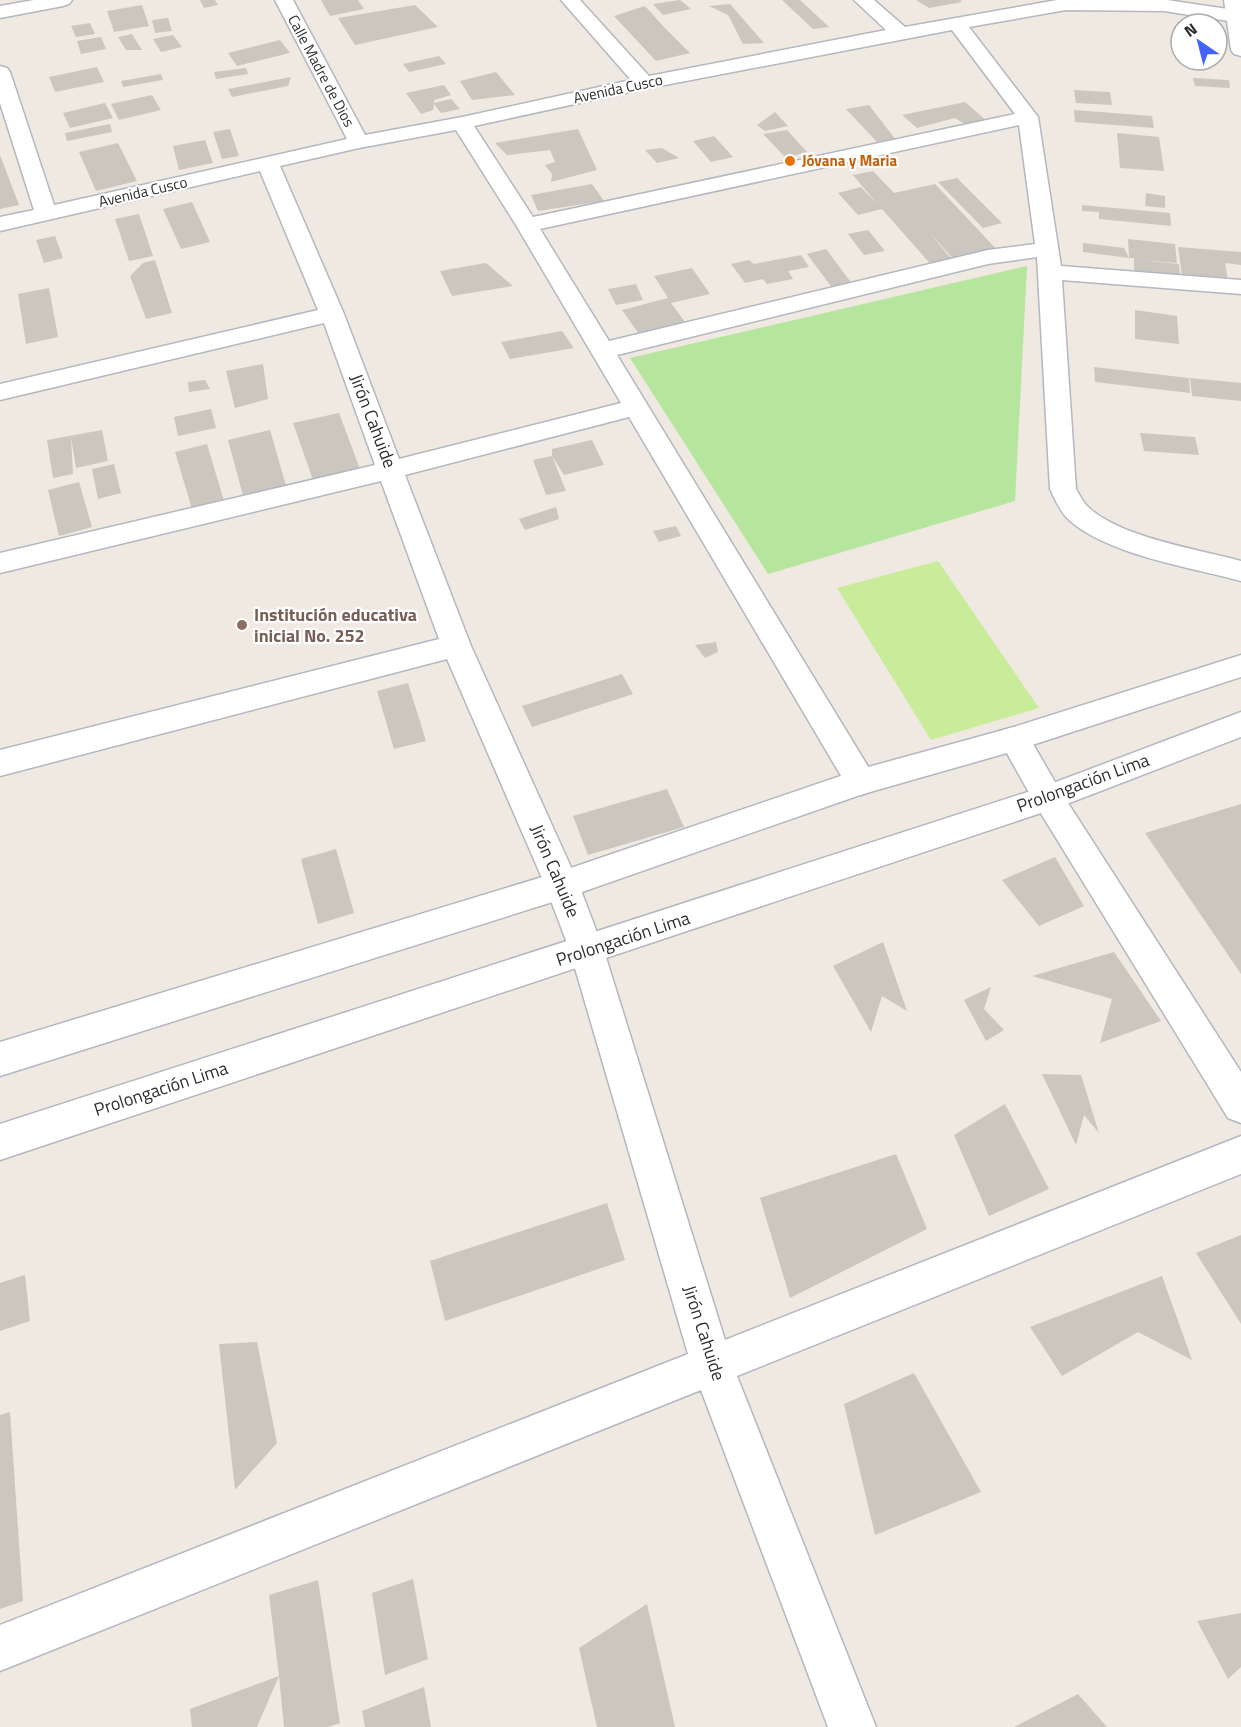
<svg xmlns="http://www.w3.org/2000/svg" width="1241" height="1727" font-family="'Titillium Web',sans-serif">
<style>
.green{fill:#b6e59e}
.pitch{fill:#c9ec9a}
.building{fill:#cbc7bf}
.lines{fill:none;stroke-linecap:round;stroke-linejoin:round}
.minor-casing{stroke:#b4b7c1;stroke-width:3}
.tertiary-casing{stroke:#b4b7c1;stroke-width:3}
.minor{fill:#fff;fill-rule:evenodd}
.tertiary{fill:#fff;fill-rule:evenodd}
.food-dot{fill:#e8710a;stroke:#fff;stroke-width:2}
.education-dot{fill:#8d6e63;stroke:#fff;stroke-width:2}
.labels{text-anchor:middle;stroke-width:4.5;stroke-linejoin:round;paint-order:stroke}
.far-street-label{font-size:15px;fill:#2e2e2e;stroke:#fff}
.far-food-label{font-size:15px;font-weight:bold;fill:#c56008;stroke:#fff;text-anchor:start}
.street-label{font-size:18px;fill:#2e2e2e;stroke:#fff}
.education-label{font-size:18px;font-weight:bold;fill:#785e54;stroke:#fff;text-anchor:start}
</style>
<rect width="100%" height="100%" fill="#efe9e1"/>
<path class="green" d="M1027 266 1015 501 768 574 630 358Z"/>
<path class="pitch" d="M938 561 1039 708 931 740 837 588Z"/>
<g class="building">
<path d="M200 0H215L218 5 204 8Z"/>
<path d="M321 0H358L364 9 330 16Z"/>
<path d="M680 0 691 9 663 15 653 4Z"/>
<path d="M782 0H800L829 27 813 29Z"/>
<path d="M916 0H960L962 2 929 8Z"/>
<path d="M730 4 764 43 743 44 728 15 709 6Z"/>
<path d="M142 5 149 26 114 32 107 11Z"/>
<path d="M415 5 438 27 355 45 338 18Z"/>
<path d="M645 6 663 26 690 53 656 61 614 16Z"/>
<path d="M168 18 172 31 155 33 152 20Z"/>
<path d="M90 23 95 34 76 37 71 26Z"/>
<path d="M132 34 142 50H126L118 37Z"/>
<path d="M173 35 182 47 161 52 153 39Z"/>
<path d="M101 37 106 49 81 54 77 41Z"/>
<path d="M280 40 290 53 237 66 228 53Z"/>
<path d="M439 56 446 64 409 72 403 64Z"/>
<path d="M97 67 104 82 55 92 49 77Z"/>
<path d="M246 68 248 74 216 79 214 72Z"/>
<path d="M496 72 515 95 472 100 460 81Z"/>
<path d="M161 74 163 80 123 87 121 81Z"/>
<path d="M291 77 288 86 232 97 228 89Z"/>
<path d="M1193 78 1229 80 1230 88 1195 86Z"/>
<path d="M444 85 451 95 434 100V103L451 99 460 109 441 113 434 104 433 110 421 114 406 93Z"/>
<path d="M1074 90 1110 92 1112 105 1076 103Z"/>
<path d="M152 95 161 110 119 120 111 104Z"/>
<path d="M965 102 988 122 968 126 955 118 917 128 902 115Z"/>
<path d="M105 103 113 118 70 128 63 113Z"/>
<path d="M869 105 896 140 877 142 846 109Z"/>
<path d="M1074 110 1152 116 1154 128 1075 122Z"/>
<path d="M775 112 788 126 765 131 757 125Z"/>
<path d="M110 124 112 132 67 141 65 133Z"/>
<path d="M230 129 239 156 222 159 213 132Z"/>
<path d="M578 129 597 170 551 182 552 174 545 165 555 162 550 150 507 155 495 143Z"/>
<path d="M787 130 807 152 786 158 763 134Z"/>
<path d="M1117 133 1159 137 1164 171 1120 168Z"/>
<path d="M714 136 733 157 711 162 693 141Z"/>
<path d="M205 140 213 163 179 170 173 146Z"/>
<path d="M118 143 137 181 96 191 79 152Z"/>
<path d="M662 148 679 158 657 163 645 150Z"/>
<path d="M0 155 19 205 0 209Z"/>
<path d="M873 171 894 193 935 184 1000 253 957 263 929 232 955 263 934 268 882 209 858 215 838 193 861 187 878 205 853 175Z"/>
<path d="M957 178 1002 223 983 228 938 182Z"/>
<path d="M592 184 604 201 538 211 531 195Z"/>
<path d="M1146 193 1165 196V208L1145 206Z"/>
<path d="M192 202 210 242 181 249 163 209Z"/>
<path d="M1082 205 1170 213 1171 226 1099 219V212L1082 211Z"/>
<path d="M139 214 153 256 129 261 115 219Z"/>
<path d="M868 230 885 251 864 255 848 234Z"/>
<path d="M55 236 63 258 44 263 36 240Z"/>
<path d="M1128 239 1175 244 1177 263 1140 260 1179 264 1180 276 1134 271V258H1129Z"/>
<path d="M1083 243 1124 248 1129 258 1083 252Z"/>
<path d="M1178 247 1241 252V265L1225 263 1228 281 1182 276Z"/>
<path d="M826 249 856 289 836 293 807 254Z"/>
<path d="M801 255 809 267 788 271 793 279 767 284 763 279 745 283 731 264 749 260 754 264Z"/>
<path d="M155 260 172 313 146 319 130 276 143 263Z"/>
<path d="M486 263 513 286 452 296 440 271Z"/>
<path d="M692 268 710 294 671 303 685 322 639 334 622 310 668 298 654 276Z"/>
<path d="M636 284 643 300 616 305 608 289Z"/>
<path d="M49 288 58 337 26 344 18 294Z"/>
<path d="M1135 310 1177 316 1179 344 1135 339Z"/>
<path d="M562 331 574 348 510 359 501 342Z"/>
<path d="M263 364 268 399 235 408 226 371Z"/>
<path d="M1094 367 1189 378 1190 393 1095 382Z"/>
<path d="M1190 378 1241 383V401L1192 396Z"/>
<path d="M205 380 210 389 189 392 188 382Z"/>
<path d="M211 409 216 428 178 436 174 417Z"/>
<path d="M339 413 360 469 313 480 293 423Z"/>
<path d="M102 430 108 461 76 468 71 437 73 474 53 478 47 440Z"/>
<path d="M270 430 287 489 244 499 228 440Z"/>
<path d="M1140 433 1195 437 1199 455 1144 451Z"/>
<path d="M592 440 604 465 564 475 552 456 566 491 546 495 533 460 552 456V449Z"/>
<path d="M207 444 224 501 192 509 175 452Z"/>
<path d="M114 464 121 493 98 499 92 469Z"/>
<path d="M79 482 92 527 59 536 48 490Z"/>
<path d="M556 507 559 519 525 530 519 519Z"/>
<path d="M676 526 681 536 659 542 653 531Z"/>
<path d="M716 642 718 652 705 658 695 645Z"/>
<path d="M622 674 633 694 532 727 522 706Z"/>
<path d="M408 683 426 741 394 749 377 691Z"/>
<path d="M667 789 684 827 588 855 573 816Z"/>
<path d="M1241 804V974L1145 833Z"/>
<path d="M336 849 354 913 318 924 301 859Z"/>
<path d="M1055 857 1084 906 1039 926 1002 880Z"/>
<path d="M883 942 907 1011 882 996 871 1032 833 966Z"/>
<path d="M1114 952 1161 1021 1100 1043 1112 999 1032 976Z"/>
<path d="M991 987 984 1009 1004 1030 986 1041 964 1000Z"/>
<path d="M1042 1074 1081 1075 1099 1133 1084 1115 1076 1145Z"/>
<path d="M1005 1104 1049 1189 989 1216 954 1135Z"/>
<path d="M896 1154 927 1229 790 1298 760 1198Z"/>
<path d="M607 1203 625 1260 445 1321 430 1261Z"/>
<path d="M1241 1235V1324L1196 1253Z"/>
<path d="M25 1275 30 1321 0 1331V1283Z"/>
<path d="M1162 1276 1192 1360 1138 1332 1062 1376 1030 1327Z"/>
<path d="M257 1342 277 1443 235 1490 219 1344Z"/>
<path d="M914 1373 981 1492 875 1535 844 1404Z"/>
<path d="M10 1412 23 1601 0 1609V1415Z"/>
<path d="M413 1579 428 1659 385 1675 372 1593Z"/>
<path d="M318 1580 340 1723 328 1727H284L279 1676 257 1727H192L190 1709 279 1676 269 1595Z"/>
<path d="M647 1604 675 1727H597L579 1648Z"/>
<path d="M1241 1613V1667L1228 1679 1197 1621Z"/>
<path d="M424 1687 431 1727H365L362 1711Z"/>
<path d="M1078 1694 1107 1727H1014Z"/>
</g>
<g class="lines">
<g class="minor-casing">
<g id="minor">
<path d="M34 0H72L69 4 63 6 0 18V6Z"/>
<path d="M275 0H293L365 135 462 117 631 80 561 0H580L649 76 886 30 854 0H874L905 27 1057 0H1167L1241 11V23L1164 11 1066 10 969 27 1038 117 1061 266 1241 280V294L1062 280 1076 489C1079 494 1082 500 1086 505 1117 537 1197 549 1241 561V581C1190 567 1108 555 1069 520 1060 512 1055 499 1050 489L1037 257 988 264 617 355 872 773 877 782 872 791 861 795 850 791 629 417 405 475 471 646 579 885 604 951 725 1340 1241 1136V1174L737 1376 876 1727H828L701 1390 0 1671V1625L688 1354 570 951 545 885 447 659 0 776V750L439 639 381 481 0 573V553L375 465 324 323 0 400V384L318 310 260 171 0 231V217L34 210 0 103V66L7 68 10 72 54 205 347 139ZM952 30 1015 114 533 217 474 126 644 89ZM1019 125 1035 244 988 250 609 341 540 229ZM456 130 516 225 621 403 399 459 344 314 280 166 359 148Z"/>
<path d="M1014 727 1025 730 1059 789 1241 1072V1123L1228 1118 1037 807 999 739 1003 730Z"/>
</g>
</g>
<g class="tertiary-casing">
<g id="tertiary">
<path d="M1224 0H1241V56L1234 54 1231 50Z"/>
<path d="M1241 655V677L1014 751 863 794 562 899 0 1076V1042L562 871 861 769 1014 727Z"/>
<path d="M1241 712V737L1059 807 0 1160V1124L1040 788Z"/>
</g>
</g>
<use href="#minor" class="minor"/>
<use href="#tertiary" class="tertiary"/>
</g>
<circle class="food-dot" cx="790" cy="161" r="6"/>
<circle class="education-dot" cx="242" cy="625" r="6"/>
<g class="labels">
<g class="far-street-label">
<text transform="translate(321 71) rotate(62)" y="5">Calle Madre de Dios</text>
<text transform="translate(618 89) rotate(-12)" y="5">Avenida Cusco</text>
<text transform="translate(143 192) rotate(-13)" y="5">Avenida Cusco</text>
</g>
<g class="far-food-label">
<text x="802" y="166">Jóvana y Maria</text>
</g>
<g class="street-label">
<text transform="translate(373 421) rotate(69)" y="6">Jirón Cahuide</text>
<text transform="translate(1083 783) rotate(-20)" y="6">Prolongación Lima</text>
<text transform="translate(555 871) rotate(67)" y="6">Jirón Cahuide</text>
<text transform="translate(623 939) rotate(-18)" y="6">Prolongación Lima</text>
<text transform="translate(161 1089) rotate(-18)" y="6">Prolongación Lima</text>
<text transform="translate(704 1333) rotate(72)" y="6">Jirón Cahuide</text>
</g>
<g class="education-label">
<text x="254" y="621">Institución educativa<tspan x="254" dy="21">inicial No. 252</tspan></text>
</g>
</g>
<g transform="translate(1199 42) rotate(325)"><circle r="28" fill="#ffffff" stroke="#ababab" stroke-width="1.5"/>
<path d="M0-4.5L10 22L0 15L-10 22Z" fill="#4264fb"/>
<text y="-9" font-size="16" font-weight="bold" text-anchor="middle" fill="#2e2e2e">N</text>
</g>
</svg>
